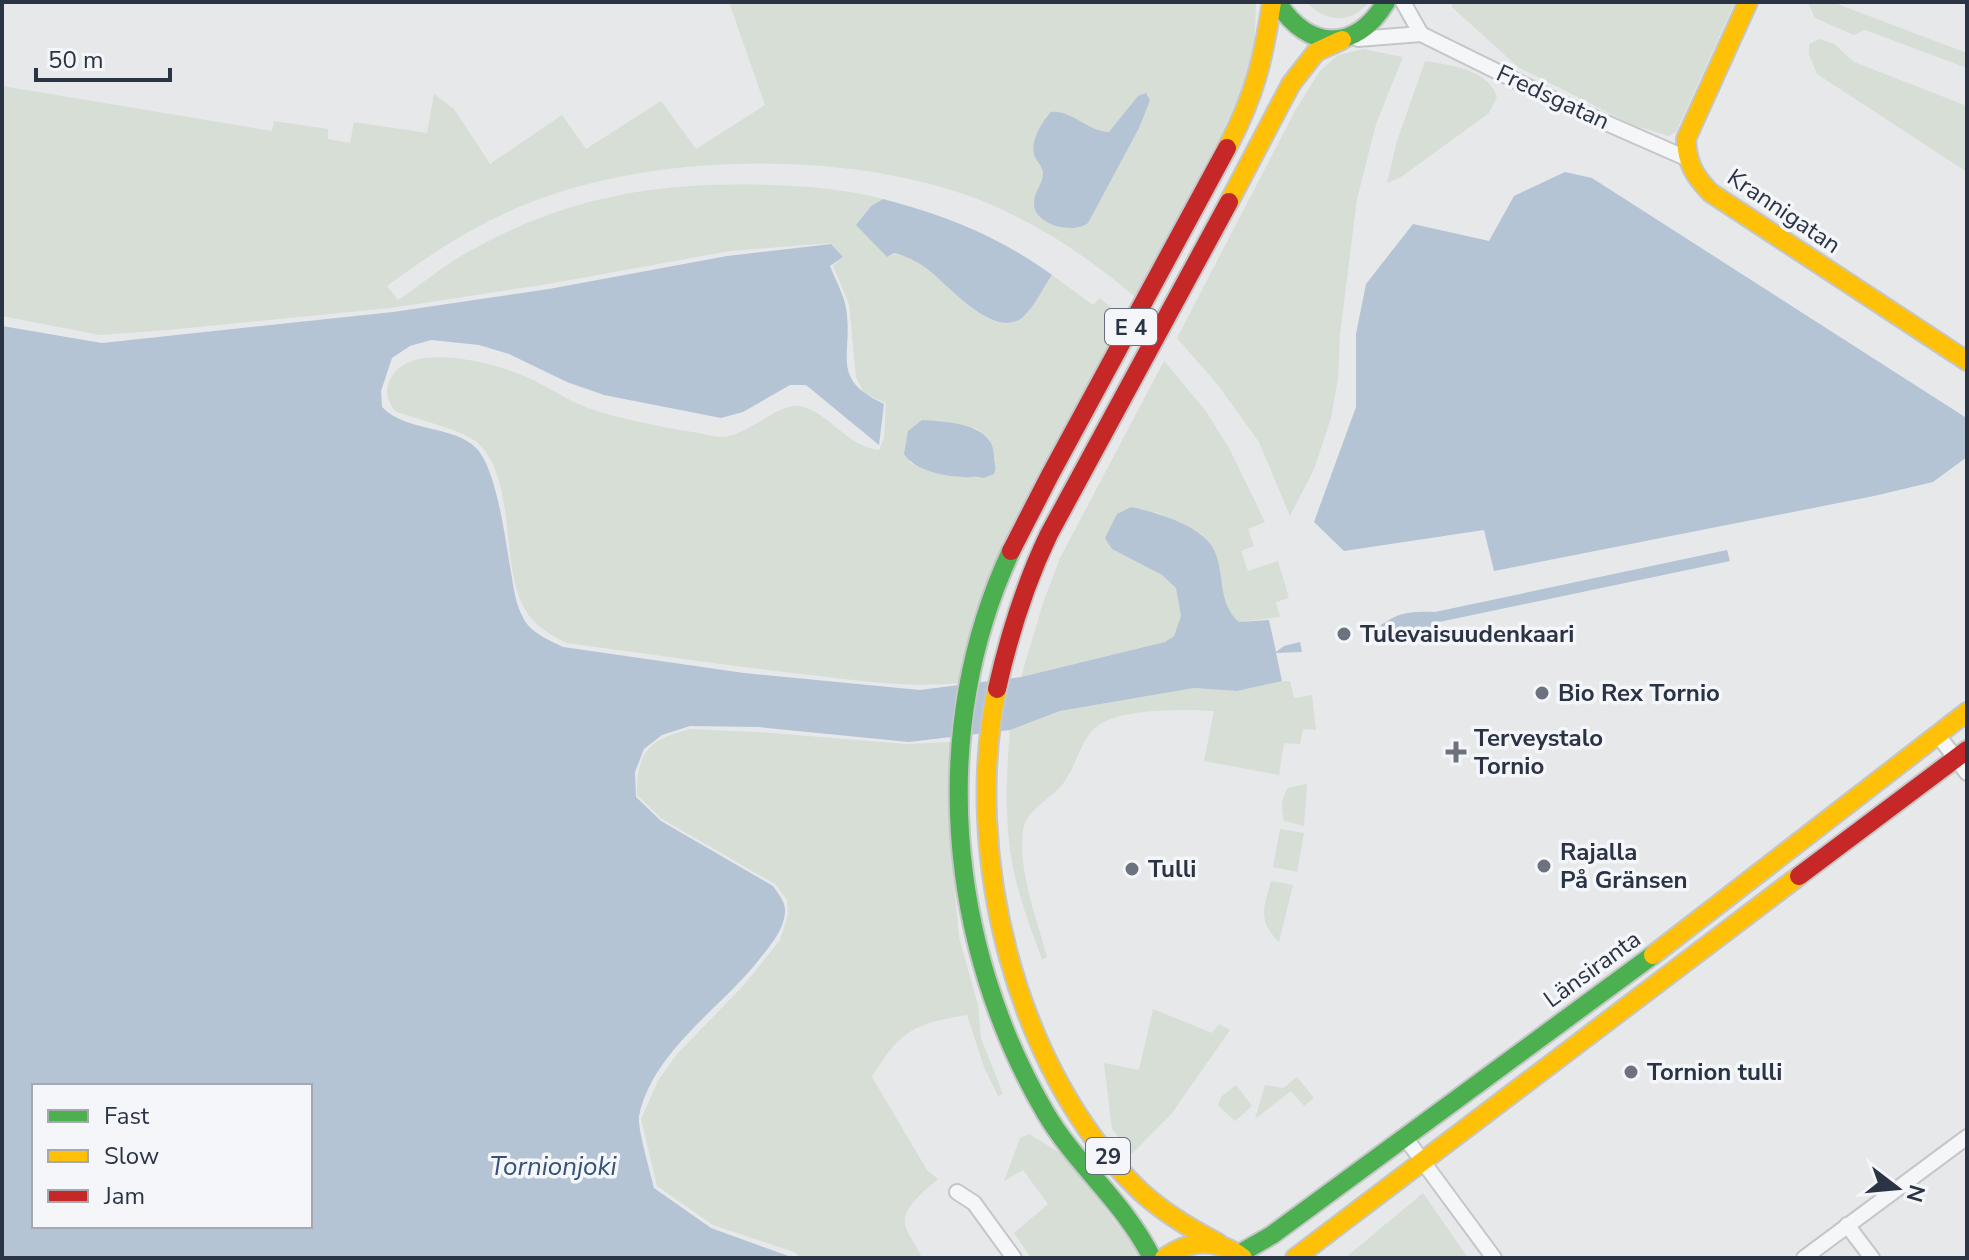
<svg xmlns="http://www.w3.org/2000/svg" width="1969" height="1260" font-family="'Nunito Sans',sans-serif">
<style>
.green{fill:#d6ded6;fill-rule:evenodd}
.water{fill:#b4c4d5;fill-rule:evenodd}
.lines{fill:none;stroke-linecap:round;stroke-linejoin:round}
.street-casing{stroke:#c4c6c8;stroke-width:18}
.fast-casing{stroke:#c4c6c8;stroke-width:22}
.slow-casing{stroke:#c4c6c8;stroke-width:22}
.jam-casing{stroke:#c4c6c8;stroke-width:22}
.street{stroke:#f5f6f7;stroke-width:14}
.fast{stroke:#4caf50;stroke-width:18}
.slow{stroke:#ffc107;stroke-width:18}
.jam{stroke:#c62828;stroke-width:18}
.poi-dot{fill:#6c737f;stroke:#f4f6f9;stroke-width:3}
.labels{text-anchor:middle;stroke-width:7;stroke-linejoin:round;paint-order:stroke}
.shield{fill:#f4f6f9;stroke:#676e7b;stroke-width:2}
.shield-label{font-size:22px;font-weight:bold;fill:#2b3445}
.street-label{font-size:24px;fill:#2b3445;stroke:#f4f6f9}
.poi-label{font-size:24px;font-weight:bold;fill:#2b3445;stroke:#f4f6f9;text-anchor:start}
.water-label{font-size:26px;font-style:italic;fill:#34527a;stroke:#f4f6f9}
</style>
<rect width="100%" height="100%" fill="#e6e8ea"/>
<g class="green">
<path d="M729 2H1256L1254 50 1244 85 1220 137 1135 297C1091 259 1040 225 987 203 861 151 672 152 545 197 486 217 436 250 387 286L398 300C422 284 443 266 468 252 565 197 658 181 768 185 807 186 844 189 883 199L871 206 857 225 887 257C921 235 984 353 1024 316 1035 305 1043 288 1052 275L1093 305 1100 298 1123 318 958 683C909 688 861 681 811 675 730 666 649 654 567 643 555 637 541 630 532 619 496 577 520 487 480 445 464 429 417 420 395 411 387 400 384 390 391 378 411 339 500 364 531 379 550 388 566 399 585 407 619 419 656 426 692 432 701 433 712 437 722 437 748 436 777 403 800 406 829 412 847 447 879 450L884 439 886 403 864 393 856 377 849 304 833 266 843 257 830 243 730 251 548 284 391 308 167 330 100 335 2 316V86L272 131 274 121 328 129V139L350 143 354 122 427 133 434 94 454 109 490 164 562 115 586 149 661 101 696 149 765 105ZM922 420 976 428 989 438 995 460 983 478C974 475 965 478 956 476 941 474 921 470 909 462Z"/>
<path d="M1307 2H1369C1351 24 1325 23 1307 2Z"/>
<path d="M1452 2H1735L1676 132 1669 136 1633 125 1518 67 1452 7Z"/>
<path d="M1808 2H1832L1967 53V68L1865 30 1854 35 1815 18Z"/>
<path d="M1819 39 1834 44 1854 62 1967 106V172L1817 74 1809 55V44Z"/>
<path d="M1363 49 1403 57 1376 124 1357 199 1340 335 1338 378 1331 418 1314 469 1290 516 1259 442 1218 385 1177 338 1296 109 1320 71 1338 55Z"/>
<path d="M1425 61C1450 65 1488 69 1497 97L1489 113 1401 177 1387 183 1397 141Z"/>
<path d="M1164 361 1206 411 1230 450 1265 522 1248 529 1254 546 1241 551 1248 571 1278 561 1289 598 1276 602 1280 617 1239 622 1230 615 1202 535 1156 512 1112 549 1162 575 1176 588 1181 616 1174 636 1166 642 1021 677 1043 603 1060 558Z"/>
<path d="M1282 681H1290L1294 698 1312 695 1316 730 1303 729 1300 744 1284 743 1279 775 1204 761 1214 711C1184 709 1110 707 1091 732 1078 748 1075 770 1061 786 1048 801 1026 810 1023 831 1018 873 1037 918 1047 957L1042 960C1032 931 1020 901 1014 872 1004 825 1006 777 1010 730L1060 711 1194 688 1237 691Z"/>
<path d="M690 729 758 732 907 744 950 742 948 818 959 937 978 1005 981 1038 1003 1094 998 1096 984 1067 967 1015C913 1024 901 1030 872 1077L927 1170 938 1179C926 1190 899 1209 906 1228 910 1238 918 1248 922 1258H801L794 1252 713 1225 657 1186 641 1119 659 1079 677 1054 744 985 780 940 788 915 787 900 775 884 662 819 637 795C637 752 648 740 690 729Z"/>
<path d="M1307 784 1304 826 1284 821C1281 808 1281 799 1288 788Z"/>
<path d="M1280 829 1304 833 1297 872 1273 867Z"/>
<path d="M1271 881 1293 885 1279 942C1257 920 1264 908 1271 881Z"/>
<path d="M1153 1009 1212 1033 1219 1024 1230 1030 1172 1113 1132 1154 1112 1129 1104 1063 1139 1070Z"/>
<path d="M1297 1077 1314 1098 1304 1106 1291 1091 1255 1119 1265 1085 1283 1088Z"/>
<path d="M1236 1085 1252 1106 1235 1121 1218 1105 1221 1097Z"/>
<path d="M1029 1134 1065 1156 1143 1258H1031L1014 1233 1048 1204 1023 1170 1004 1181 1020 1138Z"/>
<path d="M1423 1193 1468 1258H1345Z"/>
</g>
<g class="water">
<path d="M1146 93 1150 100 1139 128 1088 223C1072 235 1033 224 1034 203 1034 192 1043 184 1043 173 1043 167 1038 163 1035 157 1029 142 1042 122 1051 112 1072 110 1088 132 1109 132L1138 96Z"/>
<path d="M1565 172 1592 178 1965 417 1967 421V457L1933 482 1874 496 1494 571 1484 530 1344 551 1314 522 1356 407V334L1366 284 1413 224 1489 241 1514 196Z"/>
<path d="M883 199C947 216 998 236 1052 275 1043 288 1035 306 1023 317 993 342 946 281 923 266 914 260 904 255 894 253L887 257 856 225 871 206Z"/>
<path d="M831 244 843 257 830 266C835 279 844 295 846 308 854 355 828 378 884 404L879 445 806 385H790L743 412 721 418 604 395 567 382 509 354 479 345 431 340 410 346 392 358 381 391 382 407C405 432 455 425 477 449 498 472 506 546 512 578 514 593 518 612 527 624 536 635 551 641 563 647L744 673 920 690 1021 677 1165 642 1174 636 1181 616 1176 588 1162 575 1112 549 1105 538 1117 514 1131 507C1155 512 1200 525 1213 548 1226 572 1216 602 1239 622L1269 620 1276 652 1284 646 1300 642 1302 652 1276 653 1282 681 1237 691 1194 688 1060 711 1010 730 909 742 758 727 690 726 662 735 644 749 635 772 636 797 661 821 773 886C779 895 786 902 785 913 783 932 769 947 758 961 719 1010 653 1051 639 1116 637 1128 651 1174 654 1188L711 1228 794 1258H2V326L102 343 393 312 549 289 727 256ZM34 1086H310V1226H34Z"/>
<path d="M922 420C948 422 994 423 994 456 994 463 997 467 994 474L983 478C975 475 972 478 964 477 944 476 915 471 904 454L908 431Z"/>
<path d="M1727 550 1730 561 1439 622C1416 637 1408 638 1381 634V625C1398 612 1414 611 1435 612Z"/>
</g>
<g class="lines">
<g class="street-casing">
<g id="street">
<path d="M1421 34 1563 104 1686 158"/>
<path d="M1358 39 1421 34 1403 2"/>
<path d="M1937 734 1967 773"/>
<path d="M1404 1136 1494 1258"/>
<path d="M957 1192 974 1203 1014 1258"/>
<path d="M1847 1225 1872 1258"/>
<path d="M1804 1258 1967 1137"/>
</g>
</g>
<g class="fast-casing">
<g id="fast">
<path d="M1277 2C1309 51 1355 53 1386 2"/>
<path d="M1011 551C928 729 947 944 1045 1112 1075 1164 1125 1203 1152 1258"/>
<path d="M1239 1254 1272 1235 1653 955"/>
</g>
</g>
<g class="slow-casing">
<g id="slow">
<path d="M1748 2 1686 139C1687 163 1694 176 1711 193L1967 361"/>
<path d="M1227 148C1255 95 1263 60 1272 2"/>
<path d="M1229 202 1291 84 1316 52 1342 40"/>
<path d="M997 689C962 853 1016 1071 1138 1189 1162 1212 1189 1228 1218 1243"/>
<path d="M1653 955 1967 712"/>
<path d="M1164 1258C1190 1239 1217 1238 1243 1258"/>
<path d="M1295 1258 1799 876"/>
</g>
</g>
<g class="jam-casing">
<g id="jam">
<path d="M1011 551 1050 475 1227 148"/>
<path d="M997 689C1009 635 1025 584 1049 534L1229 202"/>
<path d="M1799 876 1967 750"/>
</g>
</g>
<use href="#street" class="street"/>
<use href="#fast" class="fast"/>
<use href="#slow" class="slow"/>
<use href="#jam" class="jam"/>
</g>
<g class="poi-dot">
<circle cx="1344" cy="634" r="8"/>
<circle cx="1542" cy="693" r="8"/>
<path d="M1452 740h8v8h8v8h-8v8h-8v-8h-8v-8h8z"/>
<circle cx="1544" cy="866" r="8"/>
<circle cx="1132" cy="869" r="8"/>
<circle cx="1631" cy="1072" r="8"/>
</g>
<g class="labels">
<g class="shield">
<rect x="1105" y="309" width="52" height="36" rx="6"/>
<rect x="1086" y="1138" width="44" height="36" rx="6"/>
</g>
<g class="shield-label">
<text x="1131" y="335">E 4</text>
<text x="1108" y="1164">29</text>
</g>
<g class="street-label">
<text transform="translate(1553 97) rotate(25)" y="8">Fredsgatan</text>
<text transform="translate(1784 211) rotate(34)" y="8">Krannigatan</text>
<text transform="translate(1592 969) rotate(-36)" y="8">Länsiranta</text>
</g>
<g class="poi-label">
<text x="1360" y="642">Tulevaisuudenkaari</text>
<text x="1558" y="701">Bio Rex Tornio</text>
<text x="1474" y="746">Terveystalo<tspan x="1474" dy="28">Tornio</tspan></text>
<text x="1560" y="860">Rajalla<tspan x="1560" dy="28">På Gränsen</tspan></text>
<text x="1148" y="877">Tulli</text>
<text x="1647" y="1080">Tornion tulli</text>
</g>
<g class="water-label">
<text x="553" y="1175">Tornionjoki</text>
</g>
</g>
<rect width="1969" height="1260" fill="none" stroke="#2b3445" stroke-width="8"/>
<rect x="32" y="1084" width="280" height="144" fill="#f4f6f9" stroke="#a4a8b1" stroke-width="2"/>
<rect x="48" y="1110" width="40" height="12" fill="#4caf50" stroke="#a4a8b1" stroke-width="2"/>
<text x="104" y="1124" font-size="24" fill="#2b3445">Fast</text>
<rect x="48" y="1150" width="40" height="12" fill="#ffc107" stroke="#a4a8b1" stroke-width="2"/>
<text x="104" y="1164" font-size="24" fill="#2b3445">Slow</text>
<rect x="48" y="1190" width="40" height="12" fill="#c62828" stroke="#a4a8b1" stroke-width="2"/>
<text x="104" y="1204" font-size="24" fill="#2b3445">Jam</text>
<g transform="translate(1897 1188) rotate(106)" stroke="#f4f6f9" stroke-width="6" paint-order="stroke">
<path d="M0-6L14 30L0 20L-14 30Z" fill="#2b3445"/>
<text y="-12" font-size="22" font-weight="bold" text-anchor="middle" fill="#2b3445">N</text>
</g>
<path d="M36 68v12h134v-12" fill="none" stroke="#2b3445" stroke-width="4"/>
<text x="48" y="68" font-size="24" fill="#2b3445" stroke="#f4f6f9" stroke-width="6" paint-order="stroke">50 m</text>
</svg>
